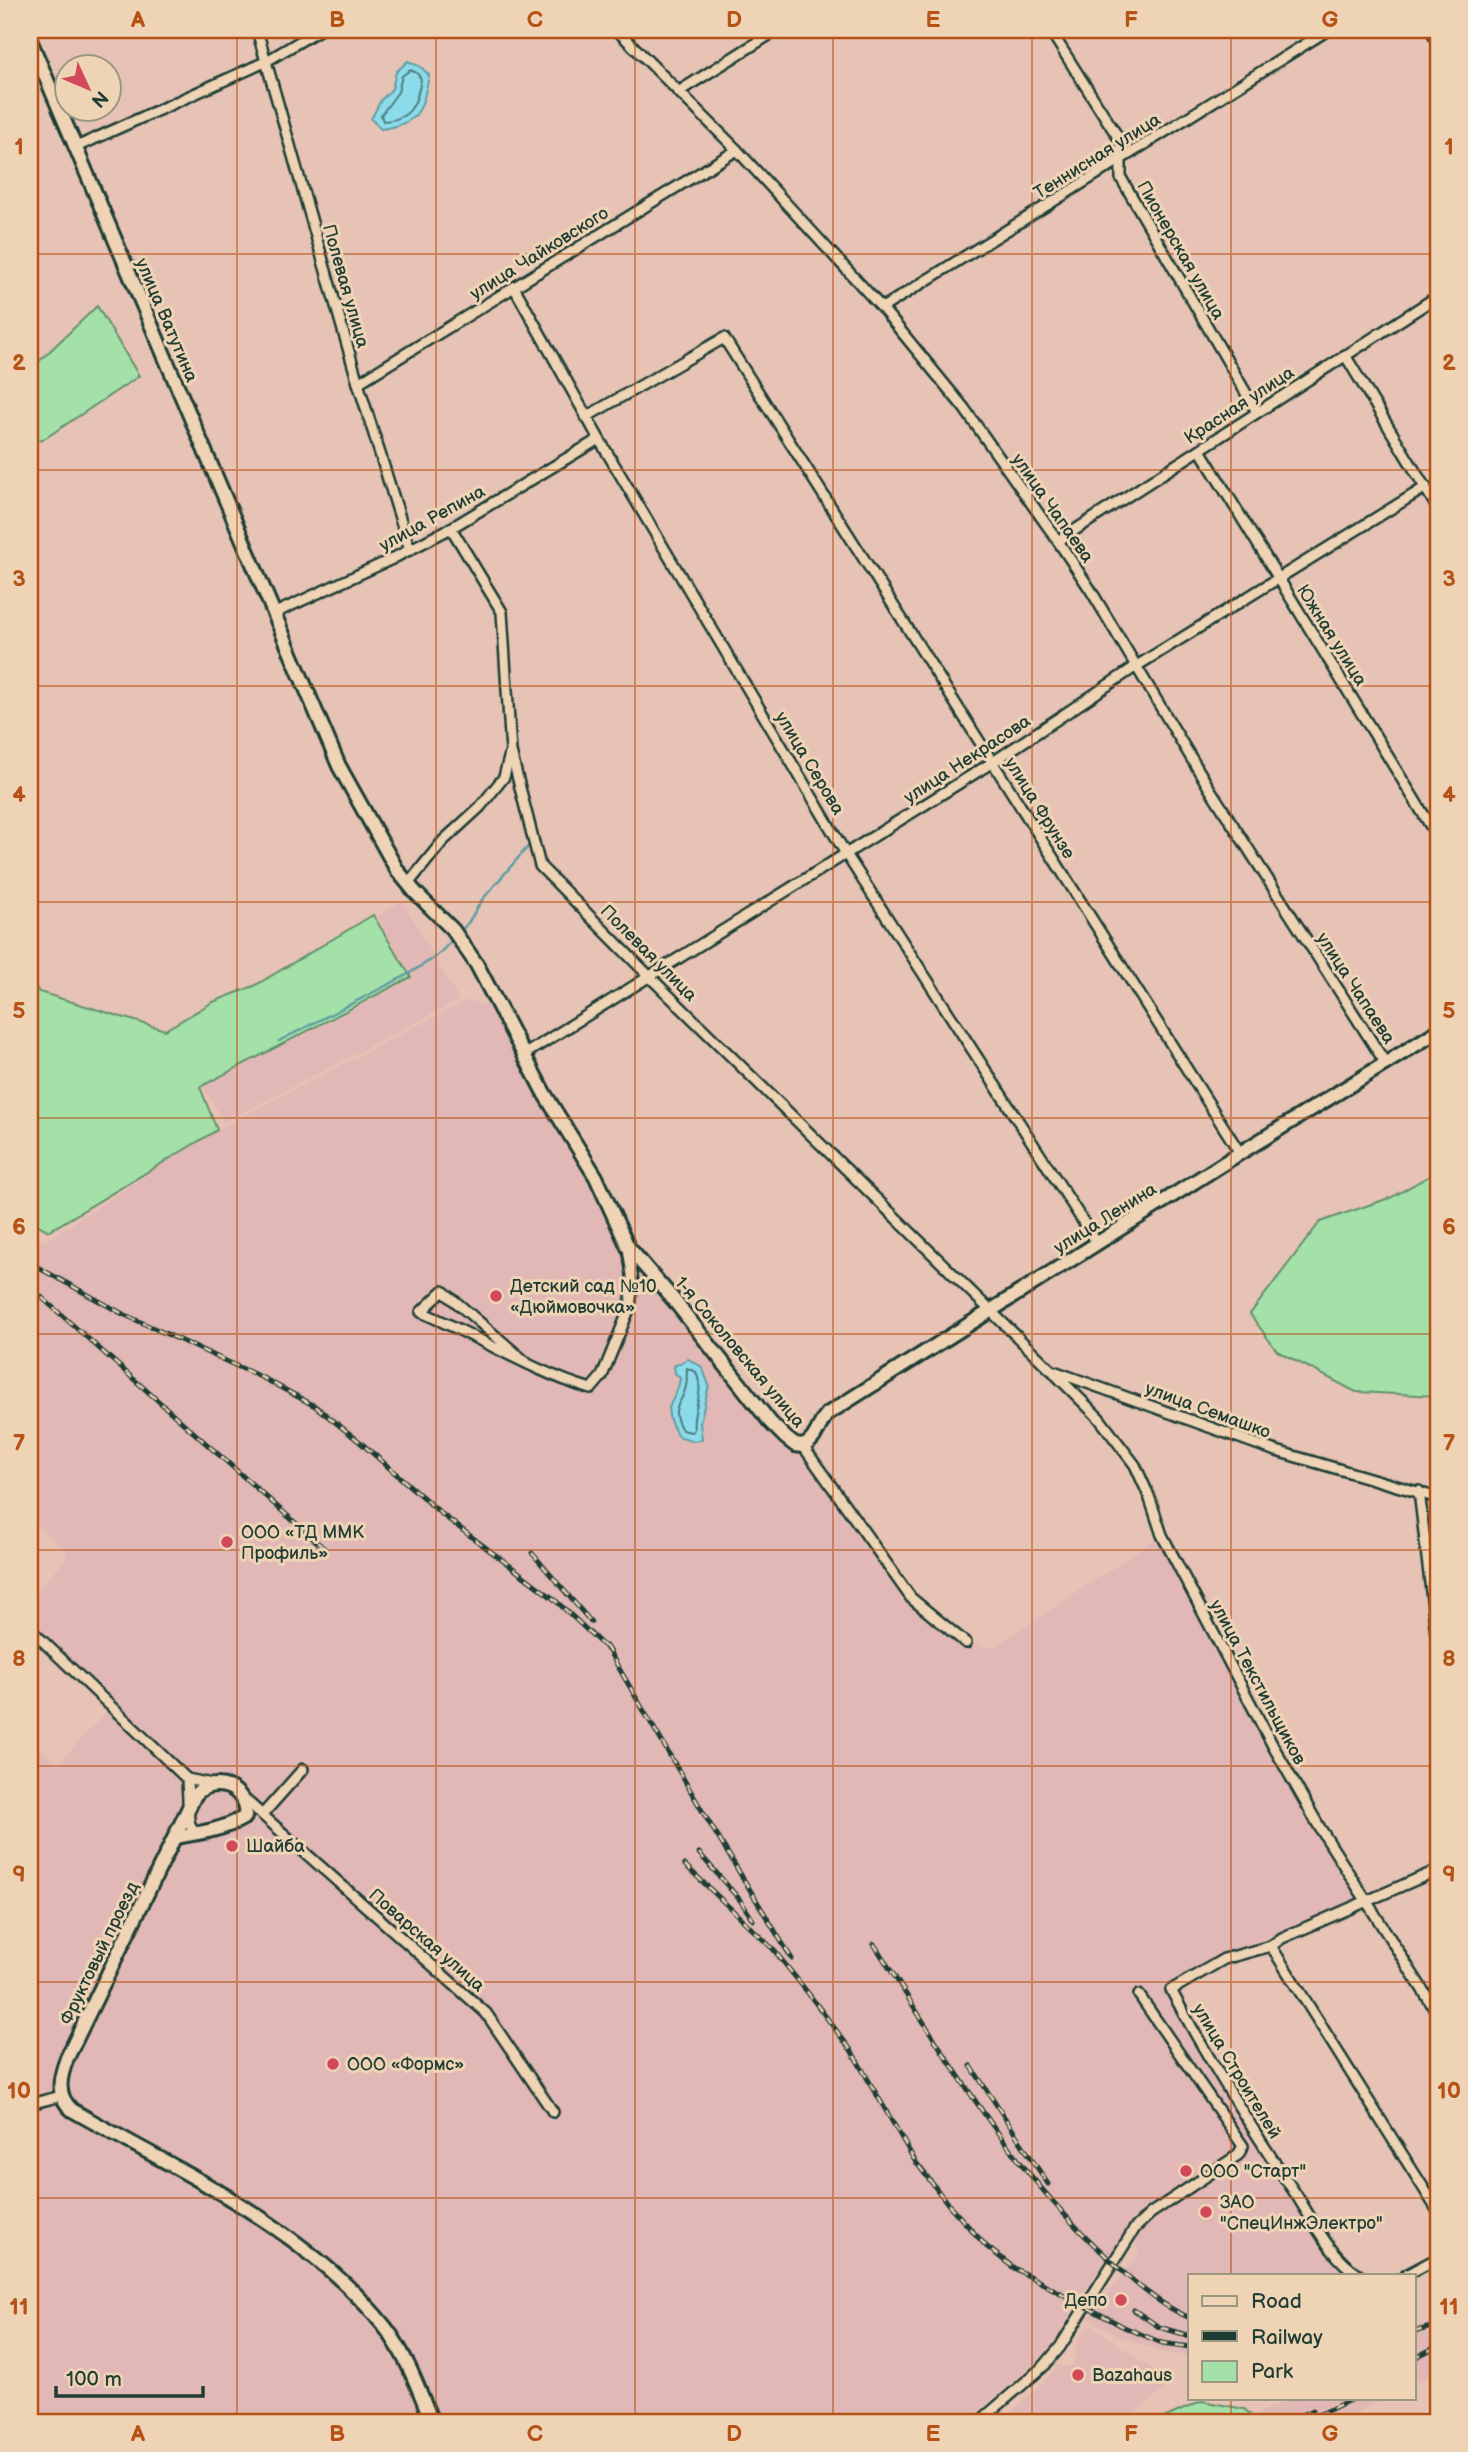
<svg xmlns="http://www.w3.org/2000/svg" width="1468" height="2452" font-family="'Balsamiq Sans',sans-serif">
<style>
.built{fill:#e1b8b5}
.green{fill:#a4e1a8;stroke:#628f6e;stroke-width:2}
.water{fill:#8cdbeb;stroke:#609ca2;stroke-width:2}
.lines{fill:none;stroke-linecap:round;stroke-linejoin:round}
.shore{stroke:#4b7c7d;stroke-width:2}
.stream{stroke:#609ca2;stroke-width:2.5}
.street-casing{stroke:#1f3d34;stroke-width:14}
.secondary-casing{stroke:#1f3d34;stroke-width:18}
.street{stroke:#eed3b5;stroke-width:9}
.secondary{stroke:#eed3b5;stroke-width:12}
.rail-casing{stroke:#1f3d34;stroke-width:5}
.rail{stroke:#eed3b5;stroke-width:2.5;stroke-dasharray:8;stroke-linecap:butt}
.grid{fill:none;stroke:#b65216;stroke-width:2;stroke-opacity:0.55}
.poi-dot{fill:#d1495b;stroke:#eed3b5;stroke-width:2.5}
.labels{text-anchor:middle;stroke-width:6;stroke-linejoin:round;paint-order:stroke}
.street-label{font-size:18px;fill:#1f3d34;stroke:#eed3b5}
.poi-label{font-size:18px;fill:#1f3d34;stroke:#eed3b5;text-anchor:start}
.neatline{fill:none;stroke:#b65216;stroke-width:2.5}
.grid-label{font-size:23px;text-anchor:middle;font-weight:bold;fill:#b65216}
</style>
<rect width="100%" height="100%" fill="#e6c3b5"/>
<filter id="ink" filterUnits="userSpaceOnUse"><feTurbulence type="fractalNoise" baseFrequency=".0143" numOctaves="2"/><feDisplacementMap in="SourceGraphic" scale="14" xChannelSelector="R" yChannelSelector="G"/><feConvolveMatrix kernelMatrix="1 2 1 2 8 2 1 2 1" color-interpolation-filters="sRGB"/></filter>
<g filter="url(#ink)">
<g class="built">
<path d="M402 901 459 1000 224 1122 204 1087 413 978 377 916Z"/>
<path d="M467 1000 503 1010 619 1228 770 1422 803 1446 911 1598 966 1643 993 1648 1162 1535 1273 1746 1368 1900 1282 1938 1224 1959 1171 1991 1346 2275H1190V2356L1160 2352 1119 2336 1088 2318 1140 2252 1129 2226 1080 2298 1057 2337 1040 2358 965 2422H30V2114L33 2108 30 2106V1739L58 1764 111 1707 30 1629V1600L69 1555 30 1519V1234L44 1242 212 1132Z"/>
<path d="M1438 2320V2366L1436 2373 1414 2384V2326Z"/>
<path d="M1090 2324 1171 2383 1125 2422H1002L1059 2366 1070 2367 1074 2363 1076 2353V2343Z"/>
<path d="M1293 2398H1386L1356 2413 1360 2422H1238Z"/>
</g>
<g class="green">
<path d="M97 306 139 376 41 441 30 430V370Z"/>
<path d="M373 915 411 977 200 1087 217 1130 49 1231 30 1220V978L39 992 165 1030 213 1002 254 986Z"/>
<path d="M1438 1171V1396L1356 1392 1277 1351 1250 1314 1320 1222 1392 1197Z"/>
<path d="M1202 2401 1244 2409 1250 2414 1237 2422H1155Z"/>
</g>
<g class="water">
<path d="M408 61 421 67 429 75C422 111 419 124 381 129L371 119 381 100 392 89 396 72Z"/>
<path d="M688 1359 702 1367 709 1385 700 1423 702 1439 694 1441 678 1436C657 1401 677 1407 680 1378L675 1373 674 1366Z"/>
</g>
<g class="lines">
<g class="shore">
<path d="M410 70 417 73 421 79C417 104 411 120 383 121L381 115 398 92 402 76Z"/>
<path d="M687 1368 696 1372C706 1396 691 1407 694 1430L691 1432 682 1430C668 1406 682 1406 686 1386 688 1379 686 1374 687 1368Z"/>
</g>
<g class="stream">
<path d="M459 933 468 923 482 900 531 843"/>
<path d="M279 1041 405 976 437 956 454 938"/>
</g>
<g class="street-casing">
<g id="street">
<path d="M257 30 358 383 410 550"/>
<path d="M617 30 737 150 882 308 964 408 1058 541 1090 589 1208 786 1386 1064"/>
<path d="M1050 30 1121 142V178L1257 412"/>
<path d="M1431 30 1438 42"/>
<path d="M678 92 777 30"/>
<path d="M74 148 265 62 319 30"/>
<path d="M514 287 599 439 846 854 1097 1243"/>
<path d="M882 308 1328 30"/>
<path d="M1345 355 1438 509"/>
<path d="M358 383 737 150"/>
<path d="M586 417 724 338 1240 1153"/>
<path d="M1200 450 1438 838"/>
<path d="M451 528 502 612 511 752 540 866 650 977 1051 1370 1273 1450 1438 1498"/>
<path d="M1058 541 1438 296"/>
<path d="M275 613 390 560 451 528 599 439"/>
<path d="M408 884 443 841 480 807 504 777 510 754"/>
<path d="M525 1054 993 762 1135 667 1426 487"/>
<path d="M527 1363 443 1291 421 1312C478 1336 531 1371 591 1389L602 1376 630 1307 633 1282 628 1248"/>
<path d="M1055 1374 1099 1418 1135 1465 1149 1496 1162 1535 1273 1746 1320 1828 1438 2014"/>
<path d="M803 1446 911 1598 966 1643"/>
<path d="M1419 1491 1438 1650"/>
<path d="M30 1629 187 1779"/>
<path d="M187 1779 189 1822 195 1834"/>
<path d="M187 1779 212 1784"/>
<path d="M241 1796 486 2013 553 2112"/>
<path d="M263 1814 303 1769"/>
<path d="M1271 1946 1438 2211"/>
<path d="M30 2104 61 2096"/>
<path d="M1359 2275C1331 2258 1315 2224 1297 2196 1252 2129 1209 2061 1171 1990L1224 1959 1271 1946 1282 1938 1438 1870"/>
<path d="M1406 2275 1438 2258"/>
<path d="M979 2422 1045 2365 1060 2347 1135 2228 1151 2213 1238 2155 1243 2146 1139 1995"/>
</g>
</g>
<g class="secondary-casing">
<g id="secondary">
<path d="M30 40 339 766 397 870 415 892 453 930 477 965 544 1093 596 1177 628 1247 673 1299 770 1422 786 1438 795 1445 803 1446C816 1441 818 1425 827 1414L1240 1153 1438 1031"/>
<path d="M175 1837C200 1833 223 1830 245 1817 249 1788 214 1774 195 1795L67 2058C60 2077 55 2094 72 2110 182 2173 304 2226 385 2327 406 2354 419 2390 432 2422"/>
</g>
</g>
<use href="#street" class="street"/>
<use href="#secondary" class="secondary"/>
<g class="rail-casing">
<g id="rail">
<path d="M30 1263 123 1314 265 1379 315 1406 360 1442 444 1516 554 1599 610 1652"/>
<path d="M30 1287 326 1550"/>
<path d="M532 1553 591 1622"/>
<path d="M606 1646 707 1819 792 1959"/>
<path d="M699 1853 740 1900 753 1920"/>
<path d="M685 1865 773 1949 808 1993 851 2050 915 2161 948 2204 987 2247 1014 2268 1124 2327 1162 2343 1190 2347"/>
<path d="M874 1944C944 2053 1009 2167 1105 2255 1130 2279 1157 2304 1190 2318"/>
<path d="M971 2066 1048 2184"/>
<path d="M1134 2310 1159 2327 1190 2336"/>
<path d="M1414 2332 1438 2325"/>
<path d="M1414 2358 1438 2346"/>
<path d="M1288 2422 1313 2410"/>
<path d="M1304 2422 1354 2398"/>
</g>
</g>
<use href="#rail" class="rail"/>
</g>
</g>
<path class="grid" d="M237 30V2422M436 30V2422M635 30V2422M833 30V2422M1032 30V2422M1231 30V2275M30 254H1438M30 470H1438M30 686H1438M30 902H1438M30 1118H1438M30 1334H1438M30 1550H1438M30 1766H1438M30 1982H1438M30 2198H1438M1231 2398V2422"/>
<g class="poi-dot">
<circle cx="496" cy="1296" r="7"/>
<circle cx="227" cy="1542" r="7"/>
<circle cx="232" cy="1846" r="7"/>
<circle cx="333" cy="2064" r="7"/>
<circle cx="1186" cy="2171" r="7"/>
<circle cx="1206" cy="2212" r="7"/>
<circle cx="1121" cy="2300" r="7"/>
<circle cx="1078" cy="2375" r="7"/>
</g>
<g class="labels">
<g class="street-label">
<text transform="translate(1097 156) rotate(-32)" y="6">Теннисная улица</text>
<text transform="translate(1181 250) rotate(60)" y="6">Пионерская улица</text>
<text transform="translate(539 253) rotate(-32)" y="6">улица Чайковского</text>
<text transform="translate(346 286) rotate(74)" y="6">Полевая улица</text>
<text transform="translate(167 320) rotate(67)" y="6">улица Ватутина</text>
<text transform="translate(1239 405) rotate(-33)" y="6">Красная улица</text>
<text transform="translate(1053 508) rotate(55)" y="6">улица Чапаева</text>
<text transform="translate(432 518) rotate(-29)" y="6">улица Репина</text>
<text transform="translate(1332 635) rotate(58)" y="6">Южная улица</text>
<text transform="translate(967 759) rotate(-33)" y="6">улица Некрасова</text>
<text transform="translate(810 763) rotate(59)" y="6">улица Серова</text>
<text transform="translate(1040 808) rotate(58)" y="6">улица Фрунзе</text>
<text transform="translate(649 953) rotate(45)" y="6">Полевая улица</text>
<text transform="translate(1356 988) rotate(57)" y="6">улица Чапаева</text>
<text transform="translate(1105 1218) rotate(-32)" y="6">улица Ленина</text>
<text transform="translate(740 1352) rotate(50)" y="6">1-я Соколовская улица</text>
<text transform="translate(1208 1410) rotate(20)" y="6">улица Семашко</text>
<text transform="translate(1258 1682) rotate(62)" y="6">улица Текстильщиков</text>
<text transform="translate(427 1940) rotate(41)" y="6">Поварская улица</text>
<text transform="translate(99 1953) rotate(-64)" y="6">Фруктовый проезд</text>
<text transform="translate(1237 2071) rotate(59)" y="6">улица Строителей</text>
</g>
<g class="poi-label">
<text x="510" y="1292">Детский сад №10<tspan x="510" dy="21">«Дюймовочка»</tspan></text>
<text x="241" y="1538">ООО «ТД ММК<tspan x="241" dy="21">Профиль»</tspan></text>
<text x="246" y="1852">Шайба</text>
<text x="347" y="2070">ООО «Формс»</text>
<text x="1200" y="2177">ООО "Старт"</text>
<text x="1220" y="2208">ЗАО<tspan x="1220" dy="21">"СпецИнжЭлектро"</tspan></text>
<text x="1107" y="2306" text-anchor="end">Депо</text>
<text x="1092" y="2381">Bazahaus</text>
</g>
</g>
<rect width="1468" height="2452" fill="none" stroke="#eed3b5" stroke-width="77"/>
<rect x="1188" y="2274" width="228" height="126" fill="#eed3b5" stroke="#9b9781" stroke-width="2"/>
<rect x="1202" y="2296" width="35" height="10" fill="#eed3b5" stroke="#9b9781" stroke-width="2"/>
<text x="1251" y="2308" font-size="21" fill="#1f3d34">Road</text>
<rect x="1202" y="2331" width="35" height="10" fill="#1f3d34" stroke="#9b9781" stroke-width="2"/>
<text x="1251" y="2344" font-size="21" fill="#1f3d34">Railway</text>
<rect x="1202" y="2361" width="35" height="21" fill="#a4e1a8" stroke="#9b9781" stroke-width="2"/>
<text x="1251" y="2378" font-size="21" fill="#1f3d34">Park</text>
<g transform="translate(88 88) rotate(134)"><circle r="33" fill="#eed3b5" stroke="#9b9781" stroke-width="2"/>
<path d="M0-5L12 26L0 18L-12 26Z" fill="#d1495b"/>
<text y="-10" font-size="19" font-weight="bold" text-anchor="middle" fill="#1f3d34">N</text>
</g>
<path d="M56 2386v10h147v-10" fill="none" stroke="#1f3d34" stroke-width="3.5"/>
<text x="66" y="2386" font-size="21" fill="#1f3d34" stroke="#eed3b5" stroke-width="5" paint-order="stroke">100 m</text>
<rect x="38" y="38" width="1392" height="2376" class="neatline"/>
<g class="grid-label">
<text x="138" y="27">A</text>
<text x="337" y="27">B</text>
<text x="535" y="27">C</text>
<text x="734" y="27">D</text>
<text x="933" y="27">E</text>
<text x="1131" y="27">F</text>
<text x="1330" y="27">G</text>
<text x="19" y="154">1</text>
<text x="1449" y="154">1</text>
<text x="19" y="370">2</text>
<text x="1449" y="370">2</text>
<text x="19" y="586">3</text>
<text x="1449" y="586">3</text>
<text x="19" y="802">4</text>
<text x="1449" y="802">4</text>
<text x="19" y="1018">5</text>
<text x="1449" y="1018">5</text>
<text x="19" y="1234">6</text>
<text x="1449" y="1234">6</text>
<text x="19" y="1450">7</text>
<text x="1449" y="1450">7</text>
<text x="19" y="1666">8</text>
<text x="1449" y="1666">8</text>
<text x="19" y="1882">9</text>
<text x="1449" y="1882">9</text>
<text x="19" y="2098">10</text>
<text x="1449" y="2098">10</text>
<text x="19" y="2314">11</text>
<text x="1449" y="2314">11</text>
<text x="138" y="2441">A</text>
<text x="337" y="2441">B</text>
<text x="535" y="2441">C</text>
<text x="734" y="2441">D</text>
<text x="933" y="2441">E</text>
<text x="1131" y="2441">F</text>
<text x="1330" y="2441">G</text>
</g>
</svg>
